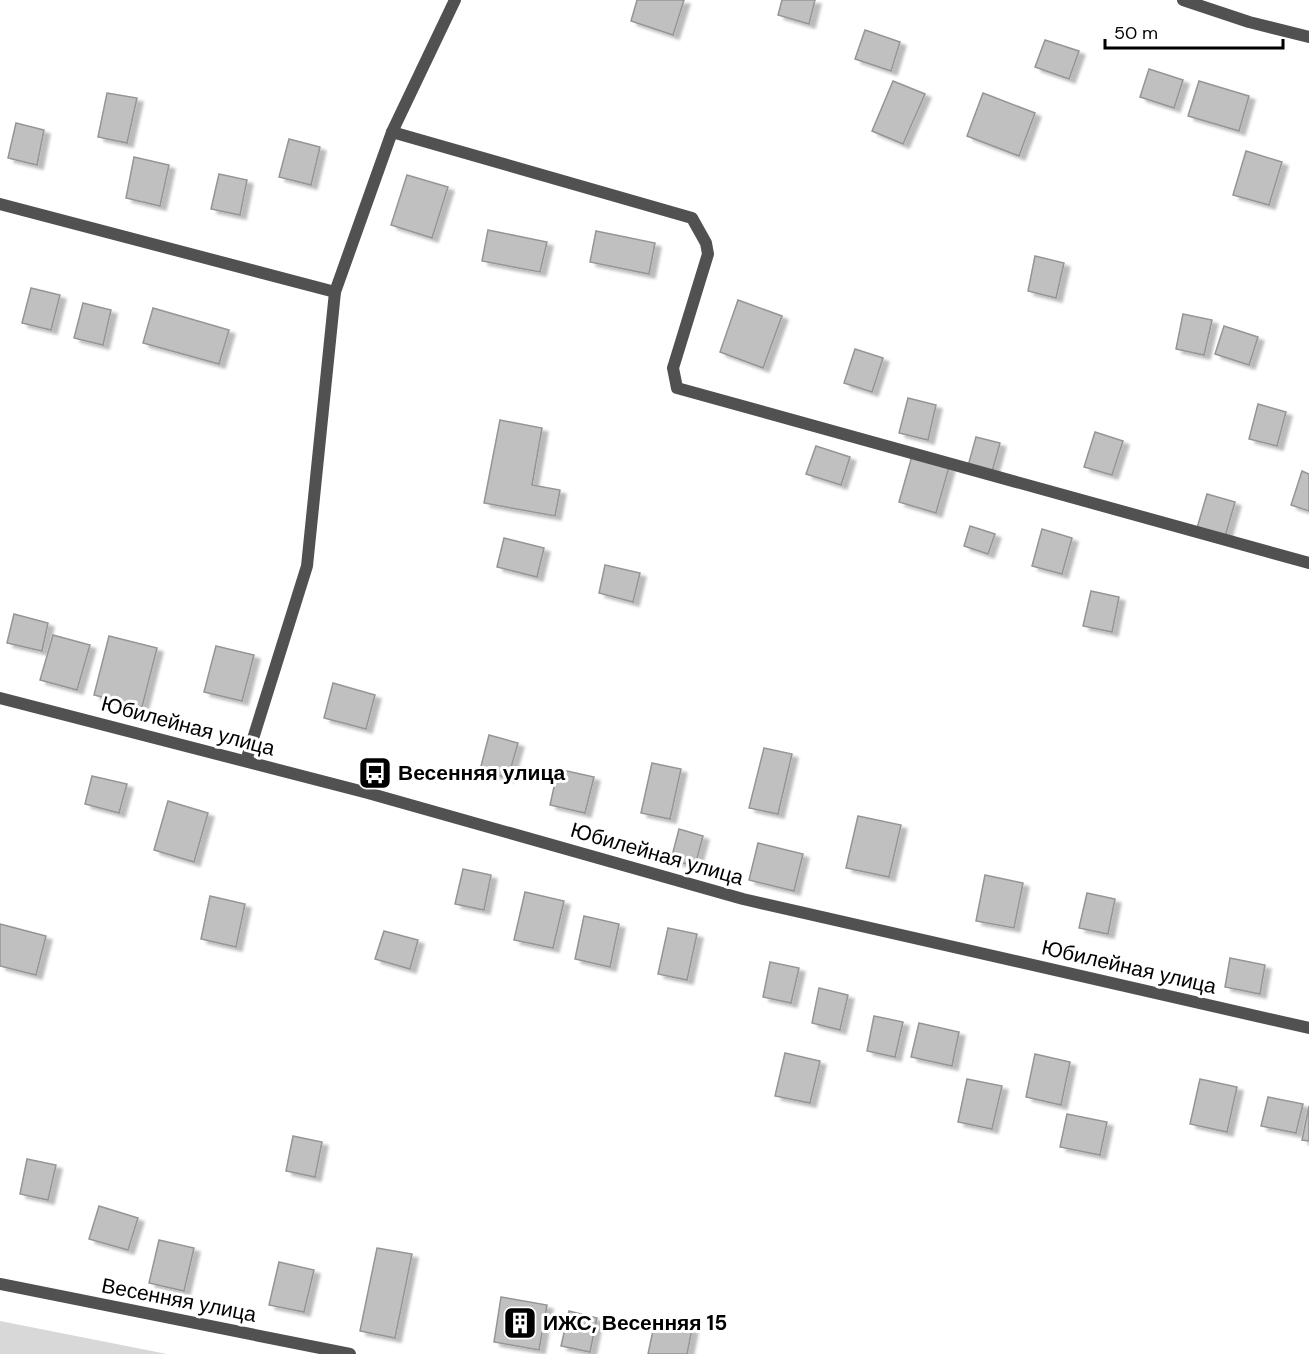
<svg xmlns="http://www.w3.org/2000/svg" width="1309" height="1354" font-family="'DM Sans',sans-serif">
<style>
.green{fill:#d8d8d8}
.building{fill:#c0c0c0;stroke:#959595;stroke-width:1.5;filter:url(#shadow)}
.lines{fill:none;stroke-linecap:round;stroke-linejoin:round}
.minor{stroke:#515151;stroke-width:12}
.tertiary{stroke:#515151;stroke-width:12}
.labels{text-anchor:middle;stroke-width:6;stroke-linejoin:round;paint-order:stroke}
.street-label{font-size:21px;fill:#000;stroke:#fff}
.poi-label{font-size:21px;font-weight:bold;fill:#000;stroke:#fff;text-anchor:start}
</style>
<defs>
<filter id="shadow"><feDropShadow dx="6" dy="4" stdDeviation="1.5" flood-color="#0004"/></filter>
</defs>
<rect width="100%" height="100%" fill="#fff"/>
<path class="green" d="M0 1321 167 1354H0Z"/>
<g class="building">
<path d="M637 0H684L673 35 631 21Z"/>
<path d="M782 0H815L809 24 778 15Z"/>
<path d="M865 30 900 42 891 71 855 59Z"/>
<path d="M1045 40 1079 51 1069 79 1035 67Z"/>
<path d="M1149 69 1183 80 1174 108 1140 97Z"/>
<path d="M893 81 925 94 903 144 872 131Z"/>
<path d="M1199 81 1249 96 1239 131 1188 116Z"/>
<path d="M107 93 137 98 127 143 98 137Z"/>
<path d="M983 93 1035 113 1019 156 967 136Z"/>
<path d="M16 123 44 130 37 165 8 158Z"/>
<path d="M289 139 320 147 311 185 279 177Z"/>
<path d="M1246 151 1282 162 1269 205 1233 195Z"/>
<path d="M134 157 169 165 160 206 126 198Z"/>
<path d="M219 174 247 180 240 215 211 209Z"/>
<path d="M407 175 448 187 432 238 391 225Z"/>
<path d="M488 230 547 242 540 272 482 261Z"/>
<path d="M596 231 655 243 649 274 590 262Z"/>
<path d="M1035 256 1064 263 1056 298 1028 291Z"/>
<path d="M31 288 60 295 51 330 22 323Z"/>
<path d="M738 300 782 316 763 368 720 352Z"/>
<path d="M83 303 111 310 103 345 74 338Z"/>
<path d="M153 308 229 330 219 364 143 343Z"/>
<path d="M1183 314 1212 320 1204 355 1176 349Z"/>
<path d="M1224 326 1258 337 1249 365 1215 354Z"/>
<path d="M855 349 883 358 872 392 844 383Z"/>
<path d="M908 398 936 405 928 440 899 433Z"/>
<path d="M1258 404 1286 412 1277 446 1249 439Z"/>
<path d="M500 420 542 428 532 485 560 490 555 516 484 503Z"/>
<path d="M1095 432 1123 441 1112 475 1084 467Z"/>
<path d="M976 437 1000 443 992 472 968 466Z"/>
<path d="M816 446 850 457 841 485 806 474Z"/>
<path d="M912 456 949 467 936 513 899 502Z"/>
<path d="M1302 471 1309 474V511L1291 505Z"/>
<path d="M1207 494 1235 502 1225 537 1197 528Z"/>
<path d="M970 526 995 534 988 554 964 546Z"/>
<path d="M1042 529 1072 538 1062 574 1032 566Z"/>
<path d="M504 538 544 548 537 577 497 567Z"/>
<path d="M605 565 640 573 633 602 599 593Z"/>
<path d="M1091 591 1119 597 1112 632 1083 626Z"/>
<path d="M14 614 48 623 42 651 7 643Z"/>
<path d="M53 635 90 645 77 690 40 680Z"/>
<path d="M109 636 157 648 142 707 94 695Z"/>
<path d="M216 646 254 655 242 701 204 692Z"/>
<path d="M333 683 375 695 366 729 324 718Z"/>
<path d="M489 735 518 743 508 778 480 770Z"/>
<path d="M764 748 792 754 778 814 749 808Z"/>
<path d="M652 763 681 769 670 819 641 813Z"/>
<path d="M558 769 594 777 585 813 550 805Z"/>
<path d="M92 776 127 784 119 813 85 804Z"/>
<path d="M168 801 208 813 194 862 154 850Z"/>
<path d="M858 816 901 825 889 877 846 868Z"/>
<path d="M679 829 703 836 695 866 671 860Z"/>
<path d="M758 843 803 854 794 891 749 880Z"/>
<path d="M463 869 491 875 484 910 455 904Z"/>
<path d="M985 875 1023 883 1014 928 976 921Z"/>
<path d="M525 892 564 901 553 948 514 940Z"/>
<path d="M1087 893 1115 899 1108 934 1079 928Z"/>
<path d="M210 896 245 904 236 947 201 939Z"/>
<path d="M584 916 619 924 610 967 575 959Z"/>
<path d="M0 924 46 936 36 975 0 966Z"/>
<path d="M668 928 697 934 687 980 658 974Z"/>
<path d="M384 931 418 940 410 969 375 959Z"/>
<path d="M1230 958 1265 965 1260 994 1225 987Z"/>
<path d="M770 962 799 968 791 1003 763 997Z"/>
<path d="M819 988 848 995 840 1030 812 1023Z"/>
<path d="M874 1016 903 1022 895 1057 867 1051Z"/>
<path d="M919 1023 959 1032 952 1066 911 1057Z"/>
<path d="M785 1053 820 1061 810 1103 775 1096Z"/>
<path d="M1035 1054 1070 1062 1061 1105 1026 1097Z"/>
<path d="M967 1079 1002 1086 992 1129 958 1122Z"/>
<path d="M1200 1079 1237 1087 1227 1132 1190 1124Z"/>
<path d="M1268 1097 1303 1104 1296 1133 1261 1126Z"/>
<path d="M1309 1106V1141L1302 1140Z"/>
<path d="M1067 1114 1107 1122 1100 1155 1060 1147Z"/>
<path d="M293 1136 322 1142 315 1177 286 1171Z"/>
<path d="M27 1159 56 1165 48 1200 20 1194Z"/>
<path d="M99 1206 138 1218 128 1250 89 1239Z"/>
<path d="M159 1240 194 1248 184 1291 149 1283Z"/>
<path d="M377 1248 412 1254 395 1338 360 1331Z"/>
<path d="M279 1262 314 1270 304 1312 269 1305Z"/>
<path d="M501 1297 547 1305 539 1350 494 1342Z"/>
<path d="M569 1311 597 1318 590 1352 561 1346Z"/>
<path d="M655 1321 692 1329 687 1354H648Z"/>
</g>
<g class="lines">
<g class="minor">
<path d="M1183 0 1249 22 1309 37"/>
<path d="M392 132 692 218 706 243 708 254 673 368 677 388 1309 563"/>
<path d="M0 204 335 292"/>
<path d="M246 761 307 566 335 292 392 132 455 0"/>
<path d="M0 1284 350 1354"/>
</g>
<path class="tertiary" d="M0 698 368 793 743 899 1309 1028"/>
</g>
<defs>
<g id="bus-square" transform="scale(1.725)"><rect x="-9" y="-9" width="18" height="18" rx="4" fill="#000" stroke="#fff"/><path d="M-5-6H5V4H4V6H2V4H-2V6H-4V4H-5ZM-3.5-4V0h7V-4ZM-3.5 1.2v1.5H-2V1.2ZM2 1.2v1.5H3.5V1.2Z" fill="#fff"/></g>
<g id="building-square" transform="scale(1.725)"><rect x="-9" y="-9" width="18" height="18" rx="4" fill="#000" stroke="#fff"/><path d="M-4-6H4V6H1V3H-1V6H-4ZM-2.5-4.3h1.7v1.8h-1.7ZM.8-4.3h1.7v1.8H.8ZM-2.5-1h1.7V.8h-1.7ZM.8-1h1.7V.8H.8Z" fill="#fff"/></g>
</defs>
<g fill-rule="evenodd">
<use href="#bus-square" x="375" y="773"/>
<use href="#building-square" x="520" y="1323"/>
</g>
<g class="labels">
<g class="street-label">
<text transform="translate(188 726) rotate(15)" y="7">Юбилейная улица</text>
<text transform="translate(657 854) rotate(16)" y="7">Юбилейная улица</text>
<text transform="translate(1129 967) rotate(13)" y="7">Юбилейная улица</text>
<text transform="translate(179 1300) rotate(11)" y="7">Весенняя улица</text>
</g>
<g class="poi-label">
<text x="398" y="780">Весенняя улица</text>
<text x="543" y="1330">ИЖС, Весенняя 15</text>
</g>
</g>
<path d="M1105 39v9h178v-9" fill="none" stroke="#000000" stroke-width="3"/>
<text x="1114" y="39" font-size="18" fill="#000000" stroke="#ffffff" stroke-width="4.5" paint-order="stroke">50 m</text>
</svg>
